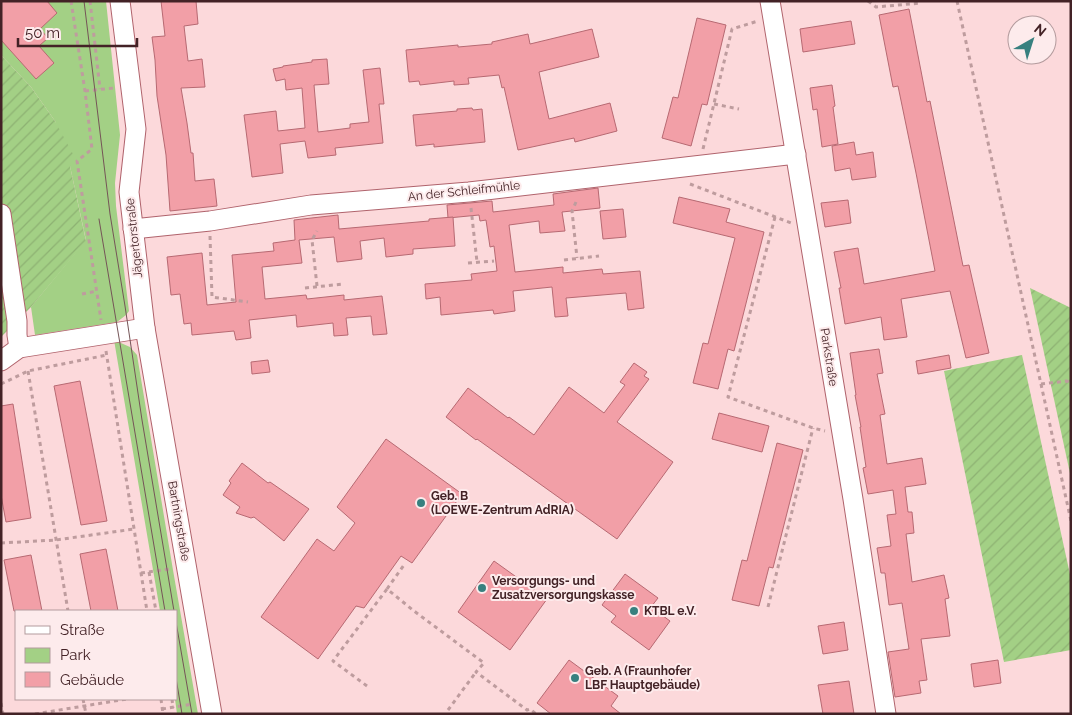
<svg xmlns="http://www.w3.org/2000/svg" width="1072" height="715" font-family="Raleway,sans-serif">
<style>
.green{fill:#a3d085}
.garden{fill:url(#garden-furrows)}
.building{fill:#f29fa7;stroke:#b76972}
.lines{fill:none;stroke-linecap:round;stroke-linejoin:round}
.minor-casing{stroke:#b0636c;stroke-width:21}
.path{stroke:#be9c9e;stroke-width:3;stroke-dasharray:4 4;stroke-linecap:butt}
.minor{stroke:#fff;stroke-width:19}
.tram{stroke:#755457;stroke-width:1}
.poi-dot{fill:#38807f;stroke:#fdebec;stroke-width:2}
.labels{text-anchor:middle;stroke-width:4;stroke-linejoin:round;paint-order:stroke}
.street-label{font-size:12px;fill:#432226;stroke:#fdebec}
.poi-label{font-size:12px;font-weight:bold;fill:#432226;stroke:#fdebec;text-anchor:start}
</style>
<defs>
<pattern id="garden-furrows" width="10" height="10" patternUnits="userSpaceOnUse" patternTransform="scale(1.25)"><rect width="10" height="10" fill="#a3d085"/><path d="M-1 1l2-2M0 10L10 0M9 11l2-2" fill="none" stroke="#8eb273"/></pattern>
</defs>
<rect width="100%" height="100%" fill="#fcd9db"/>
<g class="green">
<path d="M1 1H106L120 135 115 183 116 206 129 311 126 315 117 322 35 335 31 307 86 240 70 166 55 121 31 87 1 55Z"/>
<path d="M114 340 130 347 137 355 173 570 198 714H177L175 699H176V611H160Z"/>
</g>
<g class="garden">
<path d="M1 55 31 87 55 121 73 154 70 166 86 241 31 307 1 337Z"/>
<path d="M1030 288 1071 308V478Z"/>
<path d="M1022 355 1071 579V650L1004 662 944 371Z"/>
</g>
<g class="building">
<path d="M1 1H47L57 13 40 29 48 38 39 46 54 63 36 79 1 40Z"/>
<path d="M161 1H196L198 24 184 26 188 61 202 59 205 87 181 88 187 123 191 153H193L195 181 214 179 217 206 170 211 166 155 157 96 155 60 152 37 165 36Z"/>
<path d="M909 9 927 102 930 101 963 266 969 265 989 353 966 358 950 291 901 299 907 337 884 340 881 317 845 324 839 288H841L834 252 858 248 864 284 935 271 916 173 898 86 893 87 879 15Z"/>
<path d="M697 18 726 25 707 105 702 104 691 146 662 138 673 97 678 98Z"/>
<path d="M851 21 855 44 803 52 800 29Z"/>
<path d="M592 29 599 57 539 72 549 119 610 103 617 131 575 142 574 138 518 150 504 87 502 88 499 75 468 78 469 84 454 85V81L420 85 419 81 409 82 406 50 458 45V47L492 44V42L528 34 530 44Z"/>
<path d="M327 59 329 84 314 85 318 132 350 128V124L369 122 363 70 380 68 384 104H379L383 143 335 148 336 155 308 158 305 141 280 144 283 173 252 177 244 115 276 111 278 131 305 128 302 88 286 90 285 79 276 81 273 69 283 67V66L312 62V60Z"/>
<path d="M832 85 835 106 833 107 838 144 822 147 817 109 813 110 810 88Z"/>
<path d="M472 108 473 110 482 109 485 142 434 147V144L416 146 413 115 457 111V109Z"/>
<path d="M854 142 856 155 873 152 876 177 852 180 850 168 835 171 832 146Z"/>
<path d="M598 188 600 208 562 212 565 231 540 233 539 221 509 225 515 272 563 267V273L602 269 603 274 640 271 644 308 628 310 626 293 566 298 568 316 555 317 552 287 513 291 515 311 494 314 493 310 441 315 440 297 426 299 425 284 472 280 471 274 497 271 494 246 490 247 486 220 480 221 479 215 448 218 447 205 492 201 493 212 554 205 553 194Z"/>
<path d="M679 197 730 209 726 222 764 232 734 351 728 349 718 389 693 383 703 343 708 344 735 238 673 223Z"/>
<path d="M848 200 851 223 825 227 821 203Z"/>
<path d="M623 209 626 237 603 239 600 211Z"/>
<path d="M338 215 339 229 429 221V219L453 217 455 246 413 249V254L386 257 384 238 360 241 362 259 337 262 334 237 299 240 302 263 262 267 265 299 306 295 307 299 344 295V300L382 296 387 334 373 335 371 316 346 318 348 335 334 336 333 323 297 327 296 315 249 320 251 338 236 340 234 331 192 335 191 323 184 324 180 294 171 295 167 257 202 253 207 305 236 302 232 255 274 251 273 243 295 240 294 220Z"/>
<path d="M879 349 883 373 877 374 885 414 880 415 887 464 922 458 926 484 905 487 908 512H912L914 533 906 534 912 582 944 575 949 598 945 599 950 636 921 639 927 680 919 681 921 693 895 697 888 652 909 649 902 603 889 605 885 573H881L877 548 891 546 887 515 896 514 893 490 868 494 863 468 866 467 860 427H861L855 395H856L850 353Z"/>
<path d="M949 355 951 368 918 374 916 361Z"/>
<path d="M268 360 270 372 252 374 251 362Z"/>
<path d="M634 363 647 372 644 376 649 379 617 422 673 462 617 539 477 439 476 440 446 417 468 388 508 418 509 417 534 435 569 387 604 413 625 385 620 382Z"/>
<path d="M80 381 107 521 81 525 54 386Z"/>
<path d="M13 404 31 518 6 522 1 495V406Z"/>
<path d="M719 413 769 426 762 452 712 439Z"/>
<path d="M386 439 462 494 412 563 401 556 364 608 356 606 318 659 261 617 317 539 334 551 355 523 337 507Z"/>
<path d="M777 443 803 450 773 568 769 567 759 606 732 600 742 560 747 561Z"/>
<path d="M242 463 268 483 270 482 309 509 284 541 254 517 251 518 236 513 240 507 223 495 231 483 229 481Z"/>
<path d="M106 549 118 611H91L80 554Z"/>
<path d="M31 555 42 611H14L4 560Z"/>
<path d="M494 561 547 599 510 650 458 612Z"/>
<path d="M625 574 658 598 651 607 670 621 649 650 611 622 616 616 602 605Z"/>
<path d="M844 622 848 650 823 654 818 626Z"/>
<path d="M569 660 618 696 611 706 621 714H551L537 703Z"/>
<path d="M998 660 1001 683 974 687 971 664Z"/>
<path d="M849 681 854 714H823L818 685Z"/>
</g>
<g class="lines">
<g class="minor-casing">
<g id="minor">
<path d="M120 1 136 129 129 192 145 328 212 714"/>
<path d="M770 1 853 499 886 714"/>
<path d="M1 214 17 321V335L19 348"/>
<path d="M133 229 210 221 311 205 469 192 796 154"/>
<path d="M1 361 19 348 145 328"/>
</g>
</g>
<g class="path">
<path d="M71 1 85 91 92 149 77 161 101 320"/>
<path d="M90 1 100 89"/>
<path d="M868 1 876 7 921 3"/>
<path d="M957 1 1071 521"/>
<path d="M85 91 114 88"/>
<path d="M714 104 739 109"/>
<path d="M703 149 732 29 758 21"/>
<path d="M690 184 791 223"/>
<path d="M576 202 572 211 577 258"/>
<path d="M471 208 477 262"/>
<path d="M775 217 728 397 813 428 825 431"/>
<path d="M210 236 212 297 248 302"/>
<path d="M564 260 599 256"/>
<path d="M468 263 494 261"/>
<path d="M317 286 312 240 317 231"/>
<path d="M305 288 343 284"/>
<path d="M82 294 97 291"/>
<path d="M106 351 147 611"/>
<path d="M28 371 68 611"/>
<path d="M1 384 28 371 107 355"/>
<path d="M1041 384 1067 381 1071 383"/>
<path d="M1 543 56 540 134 529"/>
<path d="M149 572 156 611"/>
<path d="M141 573 170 569"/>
<path d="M387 589 404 565"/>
<path d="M768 607 813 428"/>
<path d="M367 686 333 661 387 589 414 611 484 663 476 672 527 710 530 709 536 714"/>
<path d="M83 699 86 714"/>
<path d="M161 699 163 714"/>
<path d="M172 699 173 708"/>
<path d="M1 703 3 714"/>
<path d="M162 709 193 704"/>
<path d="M448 710 476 672"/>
<path d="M35 714 127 699"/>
</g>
<use href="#minor" class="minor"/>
<g class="tram">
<path d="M84 1 110 214 125 306 142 420 174 611"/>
<path d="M99 219 165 611"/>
<path d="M176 622 192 714"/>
<path d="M176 678 182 714"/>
</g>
</g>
<g class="poi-dot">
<circle cx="421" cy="503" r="5"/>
<circle cx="482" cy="588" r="5"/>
<circle cx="634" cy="611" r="5"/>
<circle cx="575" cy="678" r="5"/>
</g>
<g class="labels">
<g class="street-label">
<text transform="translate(464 191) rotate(-6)" y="4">An der Schleifmühle</text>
<text transform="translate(134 238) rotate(-96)" y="4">Jägertorstraße</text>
<text transform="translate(829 357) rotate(81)" y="4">Parkstraße</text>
<text transform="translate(179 521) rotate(80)" y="4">Bartningstraße</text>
</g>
<g class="poi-label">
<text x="431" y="500">Geb. B<tspan x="431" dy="14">(LOEWE-Zentrum AdRIA)</tspan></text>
<text x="492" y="585">Versorgungs- und<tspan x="492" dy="14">Zusatzversorgungskasse</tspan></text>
<text x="644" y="615">KTBL e.V.</text>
<text x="585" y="675">Geb. A (Fraunhofer<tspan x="585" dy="14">LBF Hauptgebäude)</tspan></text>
</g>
</g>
<rect width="1072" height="715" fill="none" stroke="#432226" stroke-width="5"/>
<rect x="15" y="610" width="162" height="90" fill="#fdebec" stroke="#b39b9d"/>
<rect x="25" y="626" width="25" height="8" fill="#ffffff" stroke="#b39b9d"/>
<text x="60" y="635" font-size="15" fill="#432226">Straße</text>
<rect x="25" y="648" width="25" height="15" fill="#a3d085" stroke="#b39b9d"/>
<text x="60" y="660" font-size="15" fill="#432226">Park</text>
<rect x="25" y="672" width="25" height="15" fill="#f29fa7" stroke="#b39b9d"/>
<text x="60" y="685" font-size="15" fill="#432226">Gebäude</text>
<g transform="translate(1032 40) rotate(39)"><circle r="24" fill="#fdebec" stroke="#b39b9d"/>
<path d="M0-4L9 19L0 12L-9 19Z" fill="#38807f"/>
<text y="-8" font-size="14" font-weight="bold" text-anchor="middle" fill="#432226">N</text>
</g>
<path d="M18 38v8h119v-8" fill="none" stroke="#432226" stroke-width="2.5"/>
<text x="25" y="38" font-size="15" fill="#432226" stroke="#fdebec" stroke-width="4" paint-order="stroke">50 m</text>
</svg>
